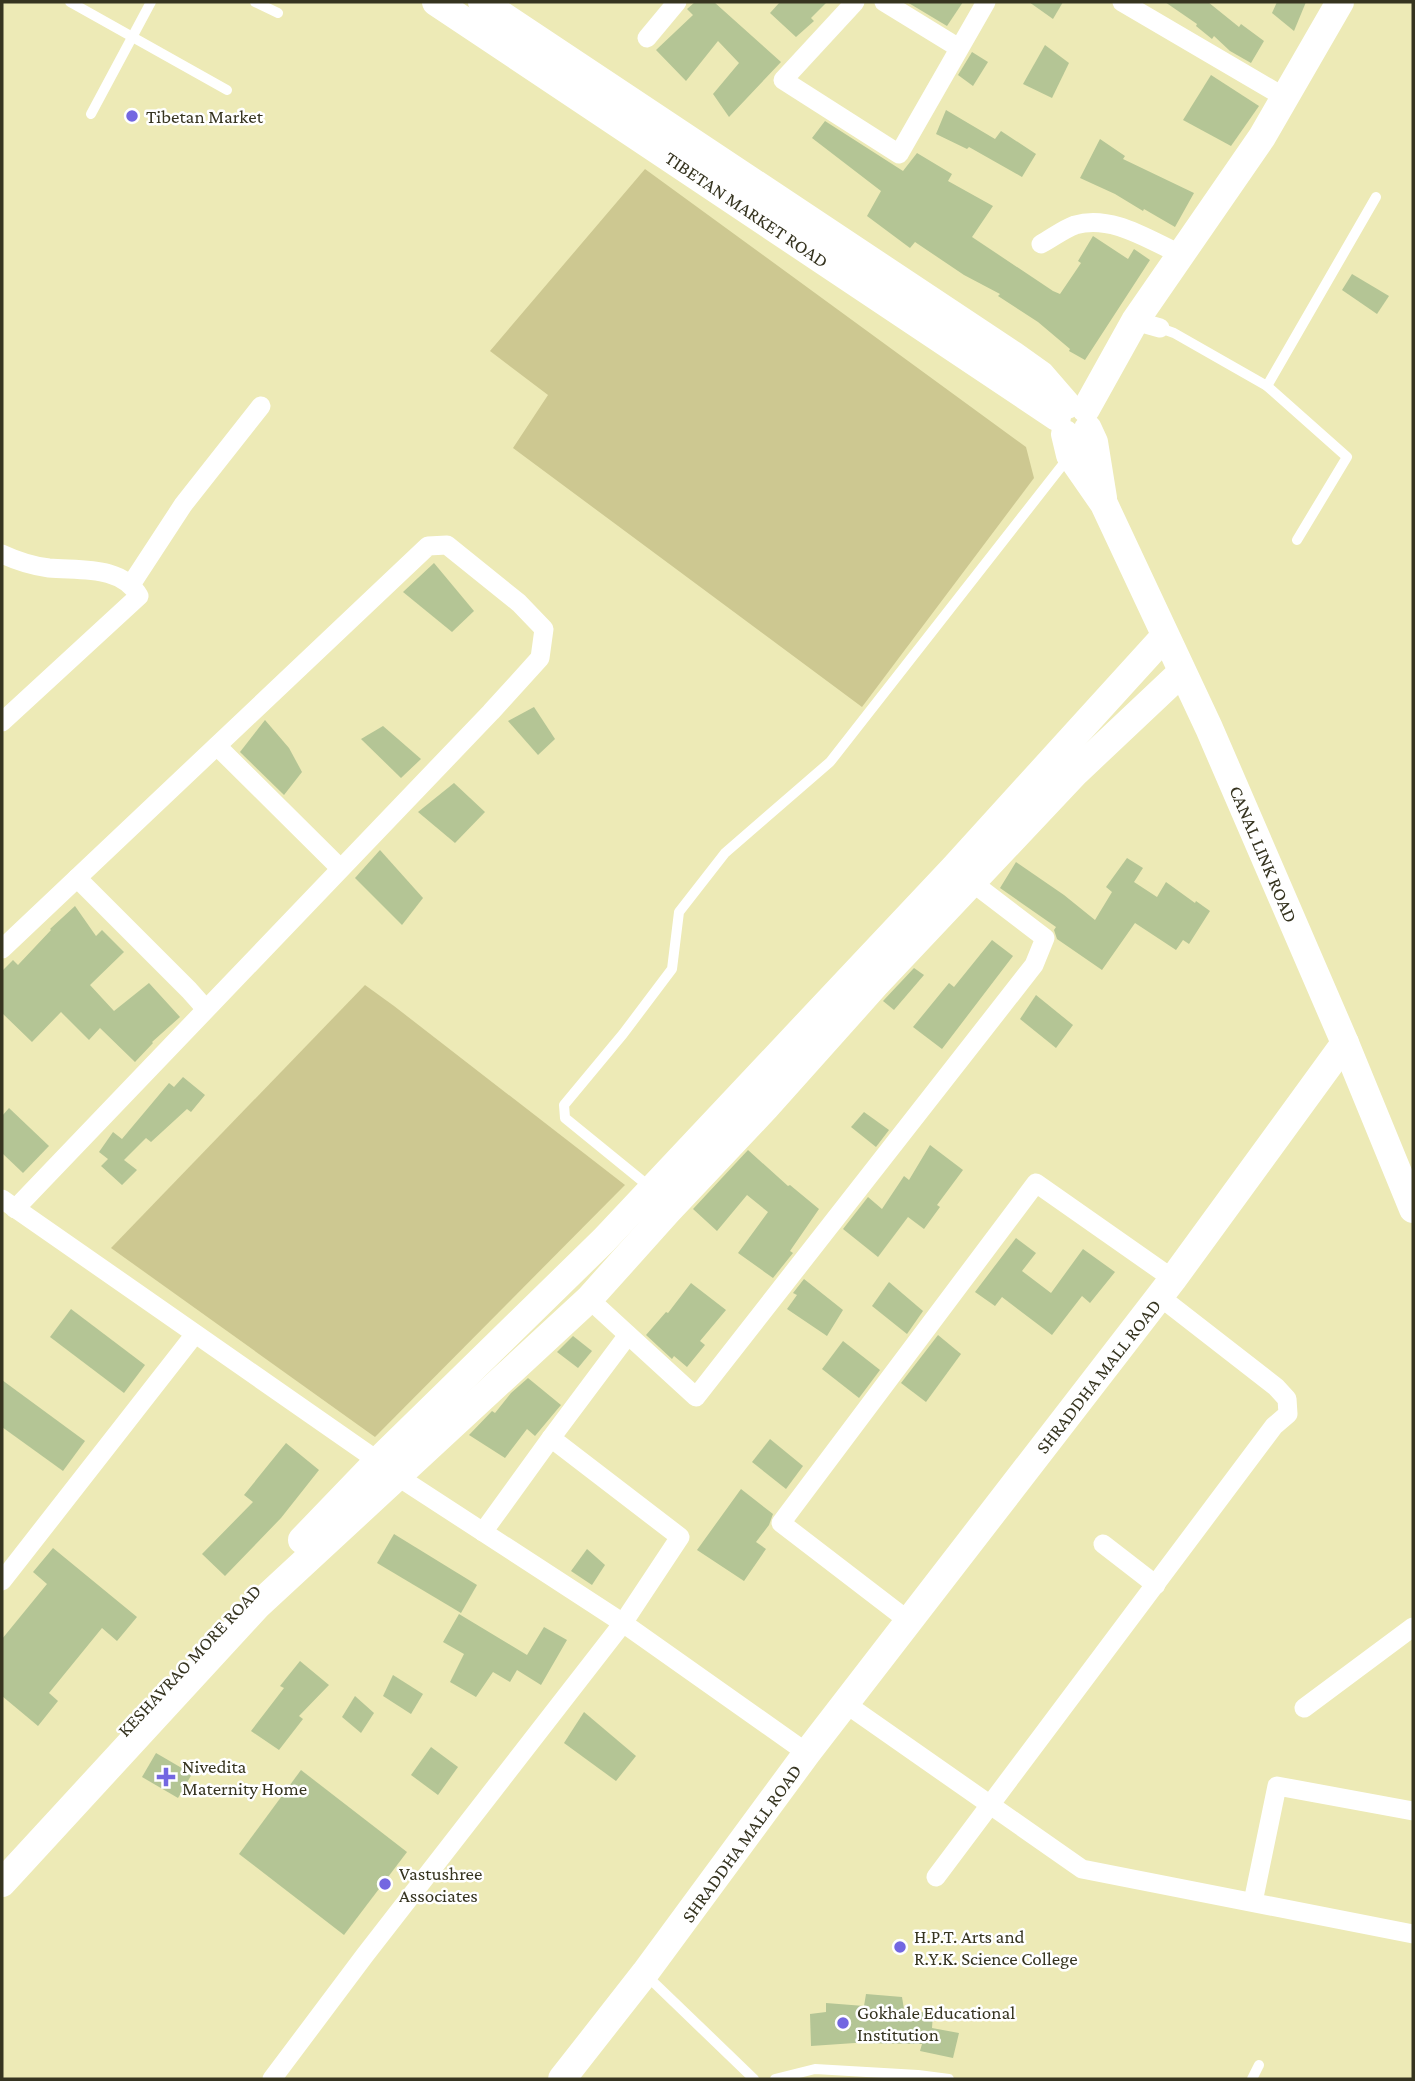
<svg xmlns="http://www.w3.org/2000/svg" width="1415" height="2081" font-family="'Crimson Pro',serif">
<style>
.green{fill:#cdc891}
.building{fill:#b4c595}
.lines{fill:none;stroke-linecap:round;stroke-linejoin:round}
.lane{stroke:#fff;stroke-width:10}
.street{stroke:#fff;stroke-width:19}
.secondary{stroke:#fff;stroke-width:28}
.poi-dot{fill:#7367e1;stroke:#fff;stroke-width:2.5}
.labels{text-anchor:middle;stroke-width:5;stroke-linejoin:round;paint-order:stroke}
.poi-label{font-size:19px;fill:#363420;stroke:#fff;text-anchor:start}
.street-label{font-size:19px;fill:#363420;stroke:#fff}
</style>
<rect width="100%" height="100%" fill="#edeab6"/>
<g class="green">
<path d="M645 169 1026 447 1034 478 862 707 513 448 548 395 490 351Z"/>
<path d="M365 985 394 1006 625 1185 375 1437 111 1248Z"/>
</g>
<g class="building">
<path d="M695 2H714L781 62 729 117 713 94 739 63 718 41 686 81 656 50 693 15 687 9Z"/>
<path d="M780 2H827L811 18 814 21 796 37 770 13Z"/>
<path d="M907 2H963L947 26Z"/>
<path d="M1029 2H1063L1053 19Z"/>
<path d="M1165 2H1208L1239 27 1241 24 1264 41 1251 63 1230 51 1214 36 1212 39 1196 26 1197 24Z"/>
<path d="M1277 2H1306L1294 31 1272 13Z"/>
<path d="M1045 45 1069 63 1052 98 1023 84Z"/>
<path d="M972 52 988 62 973 86 958 75Z"/>
<path d="M1211 75 1259 106 1231 146 1183 120Z"/>
<path d="M946 110 995 139 1001 131 1036 154 1022 177 969 147 967 149 936 134Z"/>
<path d="M825 121 903 171 917 153 952 174 948 181 993 206 972 237 1053 291 1060 294 1081 263 1078 261 1093 236 1128 259 1134 249 1150 260 1085 360 1069 351 1070 349 1038 322 998 296 1000 294 964 275 915 242 910 248 867 216 881 191 812 138Z"/>
<path d="M1100 139 1125 156 1123 159 1194 193 1175 227 1144 209 1143 211 1115 194 1080 178Z"/>
<path d="M1352 274 1389 296 1377 314 1342 290Z"/>
<path d="M434 563 474 611 452 632 403 592Z"/>
<path d="M534 707 555 739 538 755 508 721Z"/>
<path d="M265 720 289 748 302 772 284 795 240 752Z"/>
<path d="M383 726 421 759 401 778 361 739Z"/>
<path d="M454 783 485 812 455 843 418 812Z"/>
<path d="M380 850 423 898 402 925 355 878Z"/>
<path d="M1127 858 1143 868 1134 882 1157 897 1166 882 1195 903 1196 901 1210 911 1189 944 1183 940 1176 950 1135 923 1102 970 1057 939 1054 930 1056 927 1000 888 1016 862 1064 895 1095 920 1112 892 1106 887Z"/>
<path d="M75 906 96 936 102 930 124 952 90 985 114 1011 149 983 180 1017 152 1042 153 1043 135 1062 100 1028 89 1040 61 1012 32 1042 2 1013V971L13 960 18 965 51 930 50 929Z"/>
<path d="M992 940 1013 956 942 1049 913 1027 949 983 954 987Z"/>
<path d="M914 968 924 975 894 1010 883 1001Z"/>
<path d="M1036 995 1073 1025 1056 1048 1020 1019Z"/>
<path d="M183 1077 205 1095 191 1112 187 1109 151 1142 146 1138 124 1160 137 1170 122 1185 101 1166 108 1159 99 1152 113 1132 122 1139 169 1083 174 1087Z"/>
<path d="M9 1108 49 1146 23 1173 2 1153V1116Z"/>
<path d="M864 1112 889 1130 876 1147 851 1127Z"/>
<path d="M930 1145 963 1170 937 1205 940 1207 924 1229 908 1217 878 1257 843 1229 868 1197 882 1209 904 1176 909 1180Z"/>
<path d="M748 1150 788 1186 790 1185 819 1209 790 1251 793 1253 773 1278 738 1253 768 1212 747 1195 717 1231 693 1209Z"/>
<path d="M1016 1238 1036 1253 1022 1271 1051 1293 1083 1249 1115 1272 1090 1303 1082 1296 1052 1335 1002 1297 995 1306 975 1292Z"/>
<path d="M804 1279 843 1310 827 1336 787 1309 797 1295 793 1293Z"/>
<path d="M889 1282 923 1311 907 1334 872 1306Z"/>
<path d="M691 1283 726 1310 700 1341 705 1345 687 1367 674 1356 672 1359 646 1335 666 1312 668 1313Z"/>
<path d="M71 1309 145 1365 124 1393 50 1337Z"/>
<path d="M938 1335 961 1354 926 1402 901 1383Z"/>
<path d="M573 1336 592 1351 578 1368 557 1352Z"/>
<path d="M843 1341 880 1370 859 1398 822 1369Z"/>
<path d="M528 1378 561 1405 535 1436 527 1429 505 1458 469 1435 492 1411 495 1413 511 1393Z"/>
<path d="M2 1380 85 1441 63 1471 2 1427Z"/>
<path d="M770 1439 803 1466 786 1489 752 1462Z"/>
<path d="M286 1443 319 1470 281 1518 225 1576 202 1554 253 1502 244 1495Z"/>
<path d="M741 1489 773 1514 769 1525 756 1542 766 1549 744 1581 697 1550Z"/>
<path d="M394 1534 477 1585 461 1613 377 1563Z"/>
<path d="M53 1548 137 1617 117 1641 102 1628 49 1693 58 1701 38 1726 2 1696V1639L47 1584 33 1572Z"/>
<path d="M587 1549 605 1565 592 1585 571 1571Z"/>
<path d="M459 1614 527 1655 544 1627 567 1640 541 1685 517 1670 510 1682 493 1672 476 1697 450 1682 464 1654 443 1642Z"/>
<path d="M300 1661 329 1685 299 1716 303 1719 279 1750 251 1731 284 1688 280 1686Z"/>
<path d="M393 1675 423 1694 411 1714 383 1696Z"/>
<path d="M355 1696 374 1713 361 1733 342 1717Z"/>
<path d="M584 1712 636 1756 616 1781 564 1743Z"/>
<path d="M431 1747 458 1767 438 1795 411 1775Z"/>
<path d="M156 1753 192 1774 178 1798 142 1777Z"/>
<path d="M301 1770 407 1852 344 1935 239 1854Z"/>
<path d="M866 1994 902 1997 904 2009 933 2014 932 2028 959 2033 953 2058 920 2051 922 2044 855 2043 811 2046 810 2014 826 2012V2003L864 2006Z"/>
</g>
<g class="lines">
<g class="lane">
<path d="M70 2 227 90"/>
<path d="M255 2 278 13"/>
<path d="M91 114 151 2"/>
<path d="M1160 328 1174 333 1267 386 1347 457 1297 540"/>
<path d="M1267 386 1376 197"/>
<path d="M651 1188 565 1118 564 1105 623 1034 672 969 679 912 725 853 830 762 1068 458"/>
<path d="M647 1976 754 2079"/>
<path d="M775 2079 815 2069 918 2075 949 2079"/>
<path d="M1252 2079 1259 2065"/>
</g>
<g class="street">
<path d="M855 2 783 80 899 154 986 2"/>
<path d="M884 2 959 48"/>
<path d="M1122 2 1284 97"/>
<path d="M647 38 677 2"/>
<path d="M1041 244C1052 238 1064 229 1075 225 1111 214 1149 240 1180 254"/>
<path d="M1135 321 1160 328"/>
<path d="M2 554C17 561 33 566 49 568 80 571 121 565 139 596L2 722"/>
<path d="M132 583 183 505 261 406"/>
<path d="M217 746 340 868"/>
<path d="M77 878 189 990 205 1008"/>
<path d="M2 949 428 546 447 545 519 603 544 629 540 658 491 712 15 1209"/>
<path d="M2 1199 378 1461 397 1476 623 1623 365 1955 272 2079"/>
<path d="M589 1299 696 1397 1034 965 1045 938 973 883"/>
<path d="M551 1438 680 1537 623 1623 807 1753"/>
<path d="M483 1532 551 1438 628 1335"/>
<path d="M1103 1544 1156 1585"/>
<path d="M2 1581 195 1334"/>
<path d="M910 1622 781 1523 1036 1183 1173 1279"/>
<path d="M846 1704 1082 1869 1413 1934"/>
<path d="M1304 1708 1413 1627"/>
<path d="M936 1877 1274 1426 1288 1414 1287 1399 1276 1387 1159 1296"/>
<path d="M1253 1902 1277 1786 1413 1811"/>
</g>
<g class="secondary">
<path d="M436 2 1057 417"/>
<path d="M482 2 1013 355 1041 375 1067 405"/>
<path d="M1086 409 1135 321 1262 137 1340 2"/>
<path d="M1088 429 1094 442 1103 498"/>
<path d="M1065 434 1070 455 1104 504 1209 728 1345 1043 1413 1209"/>
<path d="M302 1540 378 1461 604 1240 954 868 1165 636"/>
<path d="M2 1883 257 1606 589 1299 668 1211 766 1107 875 985 1076 772 1182 672"/>
<path d="M562 2079 645 1973 807 1753 1173 1279 1345 1043"/>
</g>
</g>
<g class="poi-dot">
<circle cx="132" cy="116" r="7"/>
<path d="M162.5 1766.5h7v7h7v7h-7v7h-7v-7h-7v-7h7z"/>
<circle cx="385" cy="1884" r="7"/>
<circle cx="900" cy="1947" r="7"/>
<circle cx="843" cy="2023" r="7"/>
</g>
<g class="labels">
<g class="poi-label">
<text x="146" y="123">Tibetan Market</text>
<text x="182" y="1773">Nivedita<tspan x="182" dy="22">Maternity Home</tspan></text>
<text x="399" y="1880">Vastushree<tspan x="399" dy="22">Associates</tspan></text>
<text x="914" y="1943">H.P.T. Arts and<tspan x="914" dy="22">R.Y.K. Science College</tspan></text>
<text x="857" y="2019">Gokhale Educational<tspan x="857" dy="22">Institution</tspan></text>
</g>
<g class="street-label">
<text transform="translate(747 209) rotate(34)" y="7">TIBETAN MARKET ROAD</text>
<text transform="translate(1264 854) rotate(67)" y="7">CANAL LINK ROAD</text>
<text transform="translate(1098 1376) rotate(-52)" y="7">SHRADDHA MALL ROAD</text>
<text transform="translate(189 1660) rotate(-47)" y="7">KESHAVRAO MORE ROAD</text>
<text transform="translate(741 1843) rotate(-54)" y="7">SHRADDHA MALL ROAD</text>
</g>
</g>
<rect width="1415" height="2081" fill="none" stroke="#363420" stroke-width="7"/>
</svg>
